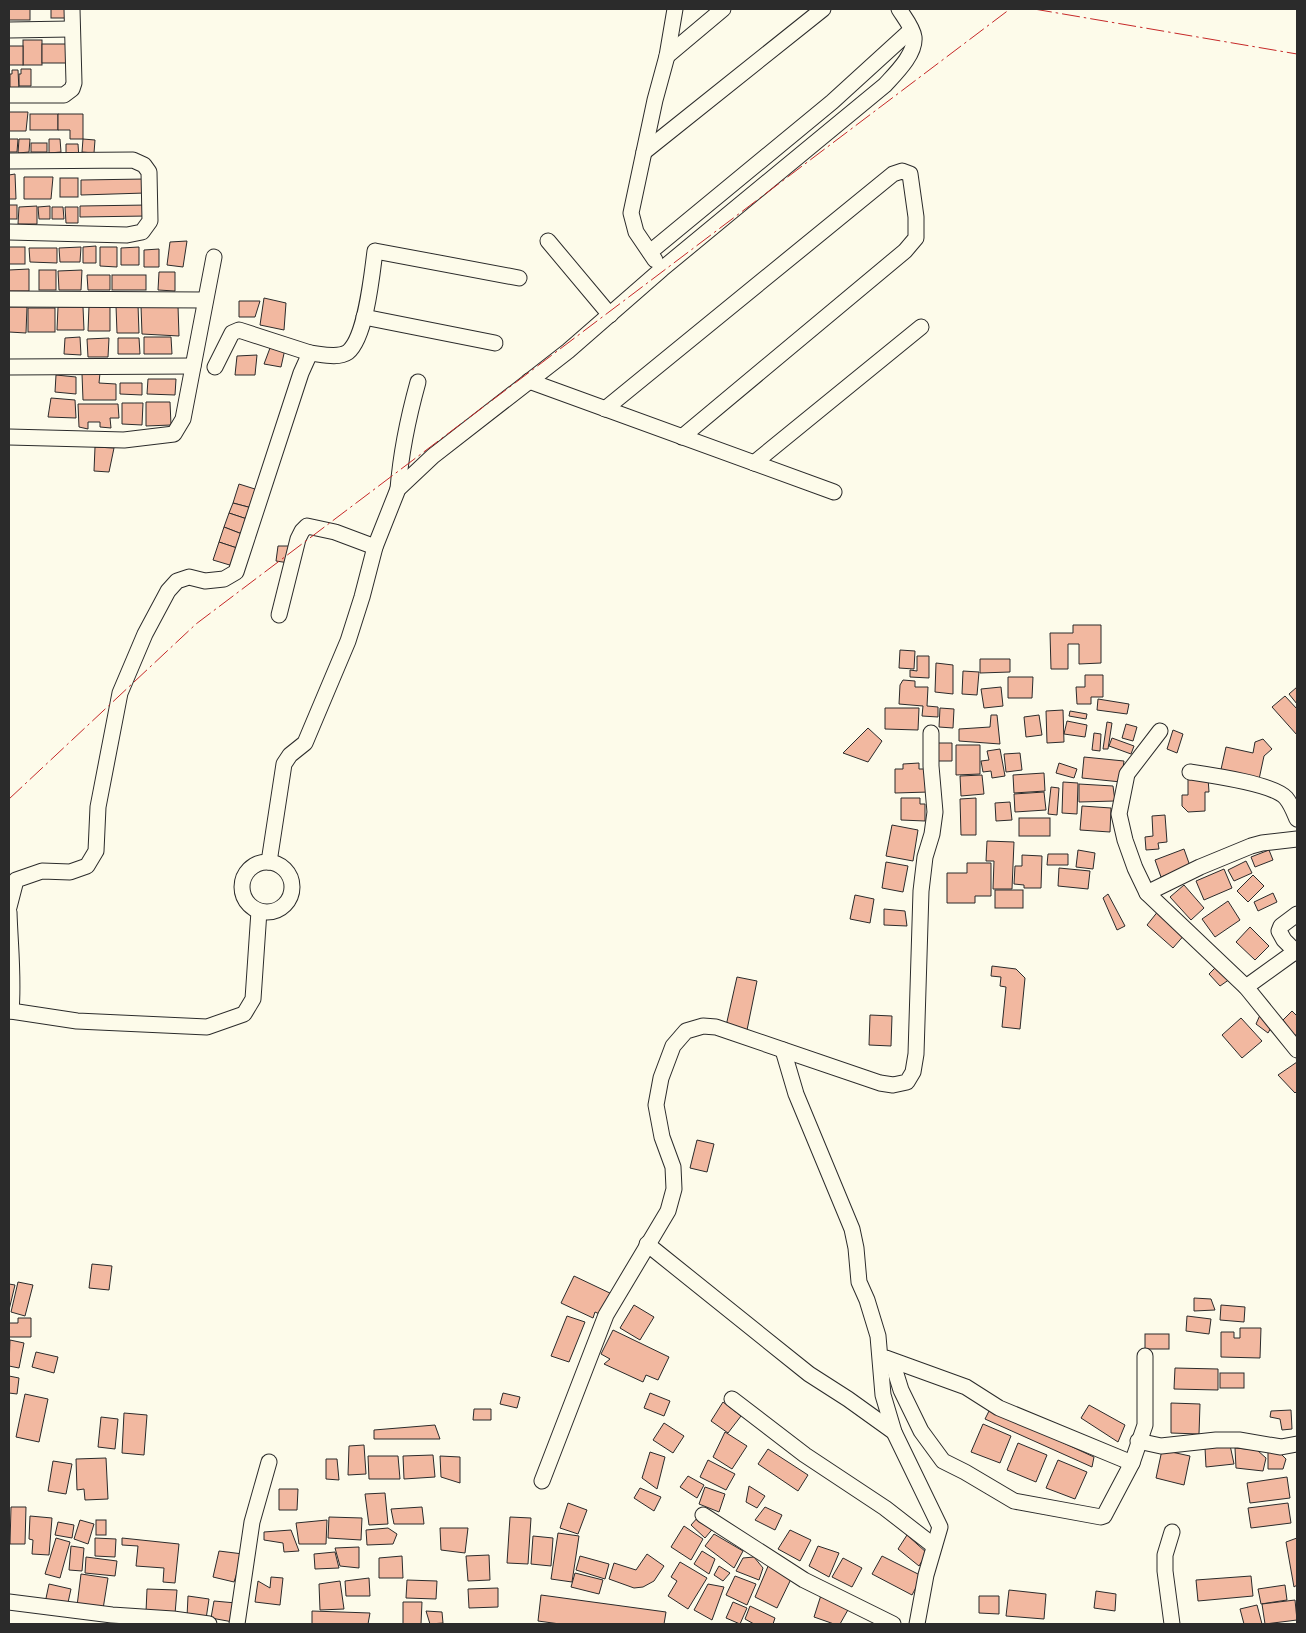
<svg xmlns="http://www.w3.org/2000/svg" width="1306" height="1633" font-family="Roboto,sans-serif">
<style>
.building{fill:#f2b8a0;stroke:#2b2b2b}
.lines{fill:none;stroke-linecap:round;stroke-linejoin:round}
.street-casing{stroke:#2b2b2b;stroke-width:17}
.street{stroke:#fdfbea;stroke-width:15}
.power{stroke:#c62828;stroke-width:1;stroke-dasharray:18 4 2.5 4;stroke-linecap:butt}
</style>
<rect width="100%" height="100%" fill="#fdfbea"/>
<g class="building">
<rect x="9" y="9" width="21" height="11"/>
<rect x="51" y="9" width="18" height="9"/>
<rect x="23" y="40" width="19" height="25"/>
<rect x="42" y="44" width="27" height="19"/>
<rect x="9" y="46" width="14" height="19"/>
<path d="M21 69H31V86H19V74H21Z"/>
<path d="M12 70H18L19 91H10V74H12Z"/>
<path d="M9 112H28L26 131H9Z"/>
<rect x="30" y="114" width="28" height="16"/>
<path d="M58 114H83V139H70V130H58Z"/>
<path d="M9 139H18L17 152H9Z"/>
<path d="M19 139H30L29 152 18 153Z"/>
<path d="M49 139H60L61 152 49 153Z"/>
<path d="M83 139 95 140 94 153 82 152Z"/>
<rect x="31" y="143" width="16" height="9"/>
<path d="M66 144H78L79 159 66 158Z"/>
<path d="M15 174 16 199H9V175Z"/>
<path d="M24 177H53L51 199H24Z"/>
<rect x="60" y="178" width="18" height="19"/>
<path d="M145 179V193L81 195V180Z"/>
<rect x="9" y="205" width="8" height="14"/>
<path d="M148 205 147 216 80 217V206Z"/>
<path d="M37 206V224H18L19 207Z"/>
<path d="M50 206V219H39L38 207Z"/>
<path d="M52 207H63L64 219H52Z"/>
<path d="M65 207H78V223H66Z"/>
<path d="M187 241 183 267 167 265 170 242Z"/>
<path d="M96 246V263H83V247Z"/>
<rect x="9" y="247" width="16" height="17"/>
<path d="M81 247 80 262H60L59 248Z"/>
<path d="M100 247H117V267L100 266Z"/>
<path d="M139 247V265H121V248Z"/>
<path d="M29 248H57V263L30 262Z"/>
<path d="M159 249V267H144V250Z"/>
<path d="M29 269V291H9V270Z"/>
<rect x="39" y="270" width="17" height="20"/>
<path d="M82 270 81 290H59L58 271Z"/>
<path d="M159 272H175V291L158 290Z"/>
<path d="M87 275H110V290H88Z"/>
<rect x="112" y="275" width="34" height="15"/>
<path d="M264 298 286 303 284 330 260 325Z"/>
<path d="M239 301H260L255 317H239Z"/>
<path d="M138 305 139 333H117L116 306Z"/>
<path d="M89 306 110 307V331H88Z"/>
<path d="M141 306H178L179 336 142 334Z"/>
<path d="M9 307H27L26 333 9 332Z"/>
<path d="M58 307H83L84 330H57Z"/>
<rect x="28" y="308" width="27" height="24"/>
<path d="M80 337 81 355 64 354 65 338Z"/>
<path d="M144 337H171L172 354H144Z"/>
<path d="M109 338 108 357H88L87 339Z"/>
<path d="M118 338H139L140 354H118Z"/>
<path d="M270 348 285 349 281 367 264 364Z"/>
<path d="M257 355 255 375H235L237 356Z"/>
<path d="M100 373 99 383 116 384V400H83L82 374Z"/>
<path d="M56 375 76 377V394L55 392Z"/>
<path d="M148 379H176L175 395 147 394Z"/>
<path d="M120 383H142V395L120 394Z"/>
<path d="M51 398 75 400 76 418 48 417Z"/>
<path d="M146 402H170L171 425 146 426Z"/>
<path d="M122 403H143L142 425 122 424Z"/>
<path d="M78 404H118L119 418H110L111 428 100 427V422H88V429L79 427Z"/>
<path d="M95 447 114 448 109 472 94 471Z"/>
<path d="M239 484 258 490 252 508 233 503Z"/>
<path d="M233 503 252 508 247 519 229 513Z"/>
<path d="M229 513 247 519 242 534 224 527Z"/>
<path d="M224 527 242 534 237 548 219 542Z"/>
<path d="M219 542 237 548 233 566 213 560Z"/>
<path d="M278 546H292L289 563 276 561Z"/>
<path d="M1073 625H1101V663L1079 664V644H1068V669H1051L1050 633H1073Z"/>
<path d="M900 650 915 651 914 669 899 668Z"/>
<path d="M917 656H929V678L910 677V670L917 671Z"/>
<path d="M980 659H1010V672L980 673Z"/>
<path d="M936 663 953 665V694L935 692Z"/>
<path d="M963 671 979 672 977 695 962 694Z"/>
<path d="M1085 675H1103V697H1091V704H1077L1076 687H1085Z"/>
<path d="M1008 677H1033L1032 698H1008Z"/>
<path d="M903 680 915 681V687H928L927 706 938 707V717L922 716 923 706 899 704 900 685Z"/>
<path d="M1001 687 1003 706 984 708 981 689Z"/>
<path d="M1297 687V704L1289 694Z"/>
<path d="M1285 696 1297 709V735L1272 707Z"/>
<path d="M1098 699 1129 704 1127 714 1097 710Z"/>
<path d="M885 708H919L918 730 885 729Z"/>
<path d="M940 708 954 709 953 728 939 727Z"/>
<path d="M1063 710 1064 742 1047 743 1046 711Z"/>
<path d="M1070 711 1087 714 1086 719 1069 716Z"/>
<path d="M991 715H997L1000 744 959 741V729L990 727Z"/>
<path d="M1039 715 1042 735 1026 737 1024 717Z"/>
<path d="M1067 721 1087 725 1085 737 1064 734Z"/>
<path d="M1107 722 1112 723 1108 749H1103Z"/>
<path d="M1126 724 1137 727 1133 741 1122 738Z"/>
<path d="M868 728 882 741 868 762 843 753Z"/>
<path d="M1173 730 1183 734 1177 753 1167 749Z"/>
<path d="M1094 733 1101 734 1100 751 1092 750Z"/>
<path d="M1112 738 1134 746 1131 754 1109 746Z"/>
<path d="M1263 739 1272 749 1264 756 1258 784 1220 774 1226 747 1253 753 1255 742Z"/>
<path d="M938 743H952V761H937Z"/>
<path d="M956 745H980V774L956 775Z"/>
<path d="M1000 749 1005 776 992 778 991 771 983 772 981 761 989 760 987 751Z"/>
<path d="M1020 753 1022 770 1006 772 1004 754Z"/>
<path d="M1084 757 1124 761 1121 782 1082 778Z"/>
<path d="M919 763V769H928L929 792 895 793V769H903V764Z"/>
<path d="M1059 763 1077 769 1074 778 1056 773Z"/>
<path d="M1044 773 1045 791 1014 793 1013 775Z"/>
<path d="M982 775 984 794 961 796 960 776Z"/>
<path d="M1188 778H1208L1209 792H1205V811L1188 812 1182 806V795H1188Z"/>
<path d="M1063 782 1078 783 1077 814 1062 813Z"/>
<path d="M1079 784 1113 786 1115 801 1079 802Z"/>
<path d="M1051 787 1059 788 1057 815 1048 814Z"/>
<path d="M1044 792 1046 810 1015 812 1014 794Z"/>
<path d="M901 798H920V804H925V821L901 820Z"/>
<path d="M976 798V835H961L960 799Z"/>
<path d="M1010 802 1012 820 996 821 995 803Z"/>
<path d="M1082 806 1111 808 1110 832 1080 830Z"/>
<path d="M1165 815 1167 842 1158 843 1159 849 1146 850 1145 837 1153 836 1152 816Z"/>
<rect x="1019" y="818" width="31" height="18"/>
<path d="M892 825 918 830 913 861 886 856Z"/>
<path d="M987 841 1014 842 1012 889H993L994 861H986Z"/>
<path d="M1184 849 1190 866 1161 877 1155 860Z"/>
<path d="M1078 850 1095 853 1093 869 1076 867Z"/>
<path d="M1269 850 1273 860 1255 867 1251 857Z"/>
<path d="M1048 854H1068V865H1047Z"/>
<path d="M1022 855 1042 856 1041 888H1024V885L1014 884 1015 866H1022Z"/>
<path d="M1246 861 1252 873 1234 881 1228 870Z"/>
<path d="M886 862 908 866 903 892 882 888Z"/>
<path d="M967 863H991V896H975V903H947V873H967Z"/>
<path d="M1059 868 1090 871 1088 889 1058 886Z"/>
<path d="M1224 869 1232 888 1204 900 1196 881Z"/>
<path d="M1253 875 1264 886 1248 902 1237 891Z"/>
<path d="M1184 885 1204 908 1191 920 1170 897Z"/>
<rect x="995" y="890" width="28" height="18"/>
<path d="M1273 893 1277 902 1258 911 1254 902Z"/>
<path d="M1108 894 1125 926 1117 930 1103 898Z"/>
<path d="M855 895 874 899 870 923 850 919Z"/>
<path d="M1228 901 1240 920 1215 937 1202 919Z"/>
<path d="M884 909 905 911 907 926 884 925Z"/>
<path d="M1159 910 1186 933 1173 948 1147 925Z"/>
<path d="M1250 927 1269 946 1255 960 1236 942Z"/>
<path d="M992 966 1016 969 1025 978 1020 1029 1002 1027 1006 987 1000 986 1001 977 991 976Z"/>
<path d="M1216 967 1230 979 1220 986 1209 974Z"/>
<path d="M737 977 757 981 747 1030 726 1026Z"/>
<path d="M1292 1011 1297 1016V1034L1294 1036 1283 1020Z"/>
<path d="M870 1015 892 1016 891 1046 869 1045Z"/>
<path d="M1260 1015 1272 1026 1268 1033 1256 1024Z"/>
<path d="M1241 1018 1262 1041 1242 1058 1222 1035Z"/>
<path d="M1297 1062V1091L1295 1093 1278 1075Z"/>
<path d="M697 1140 714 1144 707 1172 690 1168Z"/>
<path d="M92 1264 112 1266 109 1290 89 1288Z"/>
<path d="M574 1276 614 1295 604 1316 595 1312 593 1318 561 1303Z"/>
<path d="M18 1282 33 1285 25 1316 11 1312Z"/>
<path d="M9 1284 15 1285 9 1310Z"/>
<path d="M1194 1298 1211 1299 1215 1310 1194 1311Z"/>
<path d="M634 1305 654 1317 640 1340 620 1328Z"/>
<path d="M1221 1305 1245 1307 1244 1322 1220 1320Z"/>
<path d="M567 1316 585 1322 569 1362 551 1356Z"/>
<path d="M1187 1316 1211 1319 1209 1334 1186 1331Z"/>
<path d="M18 1318H31V1337H9V1323H18Z"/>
<path d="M1240 1328H1261L1260 1358 1221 1357V1332H1234V1338H1240Z"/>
<path d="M613 1330 669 1357 658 1380 646 1375 643 1382 604 1364 610 1359 601 1354Z"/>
<rect x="1145" y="1334" width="24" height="15"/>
<path d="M10 1340 24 1343 19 1368 9 1366Z"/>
<path d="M36 1352 58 1357 54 1373 32 1367Z"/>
<path d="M1175 1368 1218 1369V1390L1174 1389Z"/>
<rect x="1220" y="1373" width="24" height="15"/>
<path d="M9 1376 19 1378 17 1394 9 1393Z"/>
<path d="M503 1393 520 1397 517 1408 500 1404Z"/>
<path d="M650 1393 670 1401 664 1416 644 1408Z"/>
<path d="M25 1394 48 1399 39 1442 16 1437Z"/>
<path d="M723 1402 741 1416 728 1433 711 1421Z"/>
<path d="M1171 1403 1200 1404 1199 1434 1171 1433Z"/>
<path d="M1089 1405 1125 1425 1118 1442 1081 1418Z"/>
<path d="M474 1409H491V1420H473Z"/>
<path d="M990 1409 1094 1457 1092 1467 985 1419Z"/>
<path d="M1291 1410 1292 1429 1282 1430 1280 1419 1270 1417 1271 1411Z"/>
<path d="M124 1413 147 1415 144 1455 122 1453Z"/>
<path d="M101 1417 118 1419 115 1449 98 1447Z"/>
<path d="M664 1423 684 1436 673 1453 653 1440Z"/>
<path d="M983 1424 1011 1436 1000 1463 971 1452Z"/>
<path d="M435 1425 440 1439H374V1430Z"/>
<path d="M725 1432 747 1446 732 1469 713 1457Z"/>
<path d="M1018 1443 1047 1455 1036 1482 1007 1470Z"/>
<path d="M364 1445 366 1474 348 1475 349 1446Z"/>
<path d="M1230 1445 1234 1464 1206 1467 1205 1448Z"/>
<path d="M1235 1448 1257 1450 1266 1458 1263 1471 1236 1468Z"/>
<path d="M768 1449 808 1475 798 1491 758 1464Z"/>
<path d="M1268 1449 1278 1451 1286 1459 1283 1469H1268Z"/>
<path d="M1162 1450 1190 1456 1184 1485 1156 1478Z"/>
<path d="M650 1452 665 1457 657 1489 642 1478Z"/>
<path d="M433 1455 435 1477 404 1479 403 1456Z"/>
<path d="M368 1456H398L400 1479H369Z"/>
<path d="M440 1456 460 1457V1483L441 1477Z"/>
<path d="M106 1458 108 1499 85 1500 84 1489 77 1490 76 1459Z"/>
<path d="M326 1459H337L339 1480 326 1479Z"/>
<path d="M708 1460 735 1474 726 1490 700 1477Z"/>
<path d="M1058 1460 1087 1472 1075 1499 1046 1488Z"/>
<path d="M53 1461 72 1464 66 1494 48 1491Z"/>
<path d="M688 1476 704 1485 697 1498 680 1487Z"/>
<path d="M1287 1477 1290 1498 1250 1503 1247 1483Z"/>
<path d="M749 1486 765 1496 757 1508 746 1502Z"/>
<path d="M705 1487 725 1494 719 1512 699 1504Z"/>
<path d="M640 1488 661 1497 654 1511 634 1498Z"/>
<path d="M279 1489H298L297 1510H279Z"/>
<path d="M385 1493 388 1524 369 1525 365 1494Z"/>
<path d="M568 1503 587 1510 578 1534 560 1528Z"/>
<path d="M1288 1503 1291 1523 1251 1528 1248 1508Z"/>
<path d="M11 1507H26L25 1544H10Z"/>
<path d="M422 1507 424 1524H394L391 1509Z"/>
<path d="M765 1507 782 1515 775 1530 755 1520Z"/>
<path d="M30 1516 52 1518 49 1555 32 1554 33 1540 29 1539Z"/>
<path d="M699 1516 715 1526 705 1538 691 1525Z"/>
<path d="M329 1517 362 1518 361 1540 328 1538Z"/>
<path d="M510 1517 531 1518 528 1564 507 1563Z"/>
<path d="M80 1520 94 1524 88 1544 74 1539Z"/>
<rect x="96" y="1520" width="10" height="15"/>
<path d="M327 1520 326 1544H299L296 1523Z"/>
<path d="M58 1522 74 1525 72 1538 55 1535Z"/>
<path d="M684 1526 703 1539 691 1560 671 1547Z"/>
<path d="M388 1528 397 1534 393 1544 367 1545 366 1530Z"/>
<path d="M440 1528H468L465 1553 441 1550Z"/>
<path d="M291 1530 299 1551 284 1552 283 1543 264 1540V1532Z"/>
<path d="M790 1530 811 1540 800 1561 778 1549Z"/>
<path d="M558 1533 579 1536 572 1582 551 1579Z"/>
<path d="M714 1534 743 1551 734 1568 705 1546Z"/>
<path d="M907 1535 927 1553 919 1566 898 1549Z"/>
<path d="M533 1536 553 1538 551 1566 531 1564Z"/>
<path d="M56 1538 70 1542 60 1578 45 1574Z"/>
<path d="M95 1538 116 1539 115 1557 95 1556Z"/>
<path d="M122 1538 179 1544 175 1583 163 1582 164 1568 136 1566 138 1546 122 1545Z"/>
<path d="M1297 1538V1585L1294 1587 1286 1542Z"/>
<path d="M71 1546 84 1548 82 1571 69 1570Z"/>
<path d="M818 1546 839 1553 829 1577 809 1566Z"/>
<path d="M359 1547V1568L340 1566 335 1548Z"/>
<path d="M219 1551 243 1554 234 1582 213 1577Z"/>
<path d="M702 1551 715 1559 709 1574 694 1564Z"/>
<path d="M335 1552 339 1568 315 1569 314 1554Z"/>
<path d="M647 1554 664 1566 654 1581 643 1587 634 1588 609 1579 614 1563 636 1570Z"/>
<path d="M489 1555 490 1580 468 1581 466 1556Z"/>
<path d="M402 1556 403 1578H379V1558Z"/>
<path d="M580 1556 609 1564 605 1579 576 1570Z"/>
<path d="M882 1556 922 1576 912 1595 872 1574Z"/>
<path d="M86 1557 117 1561 115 1576 85 1573Z"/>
<path d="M754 1557 763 1568 759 1580 736 1571 743 1558Z"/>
<path d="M843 1558 862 1568 852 1587 832 1577Z"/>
<path d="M680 1562 707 1578 688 1609 668 1596 677 1581 671 1577Z"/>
<path d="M769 1564 792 1577 777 1608 755 1597Z"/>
<path d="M719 1566 730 1573 723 1581 714 1575Z"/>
<path d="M575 1573 603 1580 599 1594 571 1587Z"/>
<path d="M81 1574 108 1578 103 1609 77 1606Z"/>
<path d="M735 1576 756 1584 747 1605 726 1595Z"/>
<path d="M1251 1576 1253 1596 1198 1601 1196 1580Z"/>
<path d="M271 1577 283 1578 280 1605 255 1602 258 1581 270 1588Z"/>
<path d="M369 1578 370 1596H346L345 1581Z"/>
<path d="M407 1580 437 1581 436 1599 406 1598Z"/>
<path d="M340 1581 344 1609 320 1610 319 1584Z"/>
<path d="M49 1584 71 1589 67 1607 45 1603Z"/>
<path d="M708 1584 724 1587 712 1620 694 1610Z"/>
<path d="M1285 1585 1287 1600 1261 1604 1258 1589Z"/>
<path d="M498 1588V1607L469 1608 468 1589Z"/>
<path d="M147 1589 177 1590 175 1614 146 1612Z"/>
<path d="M1009 1590 1046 1594 1044 1619 1006 1616Z"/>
<path d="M1096 1591 1116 1594 1115 1611 1094 1608Z"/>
<path d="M822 1592 849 1608 840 1624H834L814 1617Z"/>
<path d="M541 1595 666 1612 664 1624H560L538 1621Z"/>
<path d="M188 1596 209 1599 206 1619 187 1617Z"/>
<path d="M979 1596H999V1614L979 1613Z"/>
<path d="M1295 1600 1297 1620 1265 1624 1262 1604Z"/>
<path d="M214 1601 236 1603 233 1622 211 1618Z"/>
<path d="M403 1602H422L421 1624H403Z"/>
<path d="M733 1602 747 1608 740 1624 726 1618Z"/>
<path d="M1257 1605 1262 1624H1244L1240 1609Z"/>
<path d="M750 1606 775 1618 773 1624H754L745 1619Z"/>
<path d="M312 1611 370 1613 368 1624H312Z"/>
<path d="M426 1611 442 1612 443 1623 430 1624Z"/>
</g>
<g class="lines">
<g class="street-casing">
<g id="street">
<path d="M9 30 71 29"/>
<path d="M667 56 723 9"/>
<path d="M9 95H64L72 89 74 83 72 9"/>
<path d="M644 152 823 9"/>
<path d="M9 161 133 160 144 165 149 172 150 221 142 232 127 235 9 232"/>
<path d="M548 241 610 315"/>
<path d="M650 252 832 102 911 30"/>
<path d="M655 260 636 232 631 213 655 100 667 56 675 9"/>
<path d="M9 299 205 300"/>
<path d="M364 317 495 343"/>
<path d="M9 367 193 366"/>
<path d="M215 367 232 333 239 330 310 353"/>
<path d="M529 381 834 492"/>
<path d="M605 409 893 174 902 171 910 174 916 217V238L905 251 682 437"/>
<path d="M9 437 124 440 174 434 183 419 214 257"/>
<path d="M754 463 921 327"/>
<path d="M398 489C401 451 408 418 418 382"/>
<path d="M279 615 298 539 302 531 307 526 335 532 375 547"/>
<path d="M1160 731 1127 774 1119 814 1125 840 1135 868 1147 893 1246 987 1297 1050"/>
<path d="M1190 772C1210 775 1274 784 1286 798 1291 804 1294 812 1297 819"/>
<path d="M269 862 284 764 290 755 305 743 348 641 362 597 375 547 398 489 433 456 568 351 662 269 885 85C895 74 916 54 914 37 913 28 904 17 899 9"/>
<circle cx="267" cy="887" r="25"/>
<path d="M1147 893 1200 867 1251 846 1262 843 1297 839"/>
<path d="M9 907 16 880 42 871 70 872 87 866 96 851 98 807 120 693 145 634 168 591 177 581 189 577 205 581 224 579 236 572 301 373 310 353C321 354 338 359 348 352 366 337 372 274 375 251L519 278"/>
<path d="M9 912C10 945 14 979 11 1011H9"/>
<path d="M1297 914 1281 926 1279 931 1284 940 1297 953"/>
<path d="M1246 987 1296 951"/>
<path d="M11 1011 77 1021 207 1027 244 1014 253 999 259 911"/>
<path d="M783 1050 796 1094 852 1229 856 1248 859 1282 867 1300 878 1336 883 1395 894 1432 940 1527 926 1575 917 1624"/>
<path d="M647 1244 809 1374 848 1399 894 1432"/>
<path d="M886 1358 966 1387 999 1408 1132 1463"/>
<path d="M892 1361 901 1390 921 1431 943 1461 965 1472 1014 1501 1101 1517 1104 1516 1132 1463 1145 1425V1356"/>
<path d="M732 1399 805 1455 885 1508 934 1546"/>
<path d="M1138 1441 1161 1446 1216 1440H1239L1281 1447 1297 1444"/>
<path d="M542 1481 606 1315 668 1211 674 1189 673 1167 662 1137 656 1105 661 1078 673 1046 686 1031 703 1026 716 1027 880 1083 893 1085 907 1082 913 1072 916 1054 921 891 925 857 932 834 935 812 931 766V733"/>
<path d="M703 1515 804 1580 893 1624"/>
<path d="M1172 1532 1165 1555V1571L1172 1624"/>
<path d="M9 1602 112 1615 173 1619 209 1624"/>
<path d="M237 1624 252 1522 269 1462"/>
</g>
</g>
<use href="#street" class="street"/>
<g class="power">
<path d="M1034 9 1297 54"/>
<path d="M9 799 196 624 1010 9"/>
</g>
</g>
<rect width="1306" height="1633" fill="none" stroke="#2b2b2b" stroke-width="20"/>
</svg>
